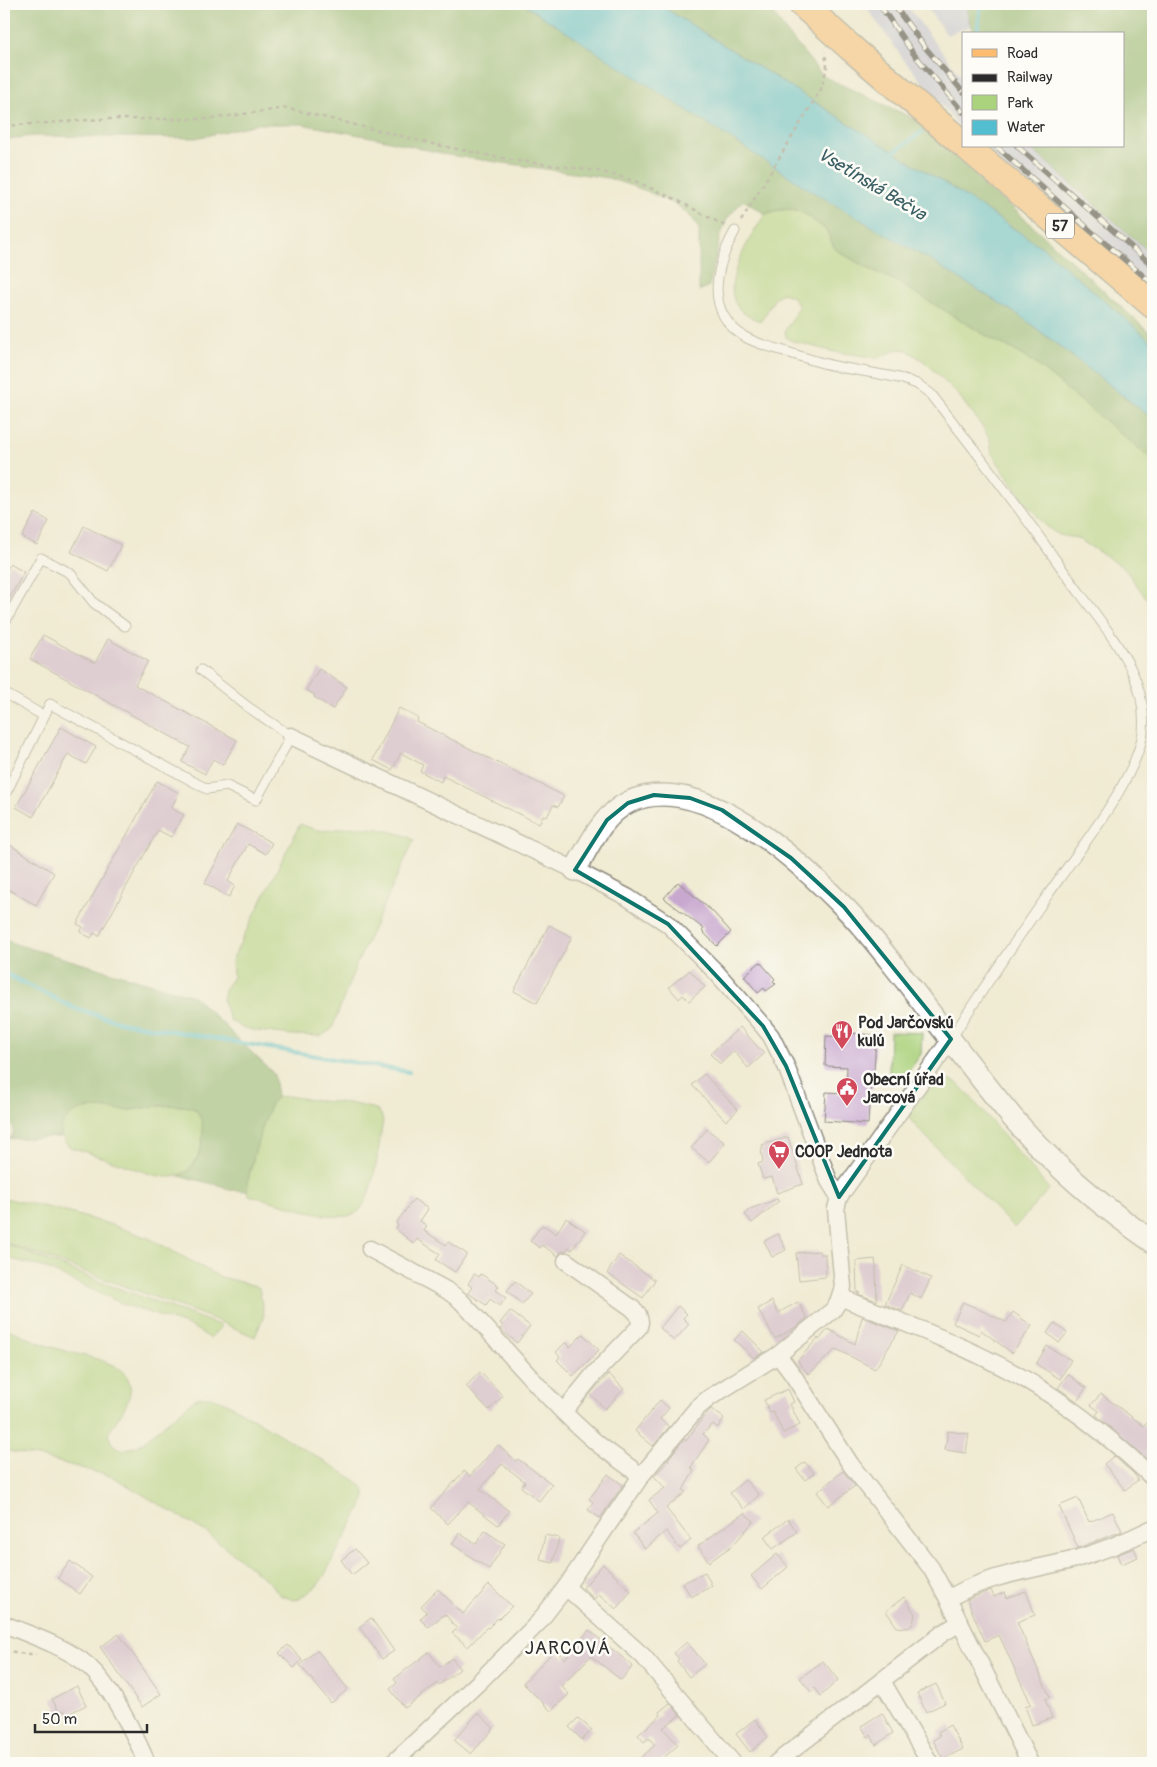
<svg xmlns="http://www.w3.org/2000/svg" width="1157" height="1767" font-family="Pangolin,sans-serif">
<style>
.industrial{fill:#c0c2dd}
.green{fill:#abd27d;stroke:#6b7e54}
.forest{fill:#88b46c;stroke:#5a704c}
.water{fill:#53becf;stroke:#3f747d}
.lines{fill:none;stroke-linecap:round;stroke-linejoin:round}
.stream{stroke:#53becf;stroke-width:4.5}
.building{fill:#c8a8cf}
.service-casing{stroke:#8e8b7f;stroke-width:11}
.minor-casing{stroke:#8e8b7f;stroke-width:19}
.tertiary-casing{stroke:#8e8b7f;stroke-width:24}
.primary-casing{stroke:#8e8b7f;stroke-width:29}
.path{stroke:#8e8b7f;stroke-width:2.5;stroke-dasharray:4 4;stroke-linecap:butt}
.service{stroke:#fff;stroke-width:9}
.minor{stroke:#fff;stroke-width:16}
.tertiary{stroke:#fff;stroke-width:21}
.primary{stroke:#fdbc70;stroke-width:26}
.rail-casing{stroke:#2b2b2b;stroke-width:5.5}
.rail{stroke:#fdfcf7;stroke-width:4;stroke-dasharray:11;stroke-linecap:butt}
.marked{fill:none;stroke:#0f766e;stroke-width:4;stroke-linejoin:round}
.labels{text-anchor:middle;stroke-width:5;stroke-linejoin:round;paint-order:stroke}
.shield{fill:#fdfcf7;stroke:#6a6a68;stroke-width:1}
.shield-label{font-size:15px;font-weight:bold;fill:#2b2b2b}
.poi-label{font-size:16px;font-weight:bold;fill:#2b2b2b;stroke:#fdfcf7;text-anchor:start}
.water-label{font-size:18px;font-style:italic;fill:#395e64;stroke:#fdfcf7}
.quarter-label{font-size:19px;letter-spacing:1px;fill:#2b2b2b;stroke:#fdfcf7}
</style>
<rect width="100%" height="100%" fill="#fdfcf7"/>
<filter id="ink" filterUnits="userSpaceOnUse"><feTurbulence type="fractalNoise" baseFrequency=".02" numOctaves="2"/><feDisplacementMap in="SourceGraphic" scale="10" xChannelSelector="R" yChannelSelector="G"/><feConvolveMatrix kernelMatrix="1 2 1 2 8 2 1 2 1" color-interpolation-filters="sRGB"/></filter>
<filter id="wash" filterUnits="userSpaceOnUse"><feTurbulence type="fractalNoise" baseFrequency=".0096" numOctaves="4" result="noise"/><feDisplacementMap in="SourceGraphic" scale="20" xChannelSelector="R" yChannelSelector="G"/><feGaussianBlur stdDeviation="1.12" result="paint"/><feColorMatrix in="noise" values="0 0 0 0 0 0 0 0 0 0 0 0 0 0 0 0 0 1.4 0 .05"/><feComposite in="paint" operator="in"/></filter>
<g filter="url(#wash)">
<rect width="100%" height="100%" fill="#f0ebd3"/>
<g class="industrial">
<path d="M864 4H906L932 39 963 78V131L904 60Z"/>
<path d="M924 4H965L971 26 947 35Z"/>
<path d="M978 146H1028L1153 255V300Z"/>
</g>
<g class="green">
<path d="M793 209 807 215 826 230 835 249 865 267 896 281 992 339 1012 349 1036 364 1153 460V607L1124 568 1077 538 1059 535 1047 527 1026 503 992 454 990 439 981 425 959 396 925 362 907 350 898 349 879 358 835 352 792 341 786 337 785 331 799 307 792 296 782 293 775 298 761 321C704 306 746 245 765 214L779 210Z"/>
<path d="M300 824C306 826 312 829 318 830 330 832 341 827 353 827 369 827 401 831 414 840L354 970 332 1029 321 1036 293 1035 257 1031 241 1027 230 1020 223 1002 224 990 233 977 232 960Z"/>
<path d="M890 1032 922 1033 921 1054 907 1074H889Z"/>
<path d="M948 1080 957 1083 967 1093 1049 1189 1014 1228 911 1121 909 1114 929 1088Z"/>
<path d="M288 1096 319 1101 349 1103 376 1109 381 1114 383 1121C378 1147 376 1185 362 1207 350 1227 306 1210 289 1206 276 1202 262 1199 249 1195L246 1188C250 1172 264 1111 273 1100 276 1096 283 1097 288 1096Z"/>
<path d="M156 1106C165 1106 187 1104 194 1109 215 1123 199 1179 169 1177 156 1177 141 1171 128 1166 109 1160 89 1153 70 1147 49 1128 67 1112 88 1107L129 1110Z"/>
<path d="M4 1198 56 1209 112 1225 151 1239 218 1276 256 1286 259 1288 264 1315 255 1337 211 1318 4 1242Z"/>
<path d="M4 1243 112 1286 222 1326 210 1338 192 1327 125 1305 45 1268 4 1257Z"/>
<path d="M4 1328C17 1332 30 1339 43 1344 52 1347 60 1350 69 1352 87 1357 127 1362 130 1385 133 1401 115 1421 108 1434L112 1444 122 1450 138 1446 195 1399C207 1393 221 1400 232 1406L352 1478C360 1485 367 1488 365 1500L323 1578 316 1587 299 1599 294 1600 280 1595 268 1581 206 1532 113 1477 52 1460 4 1450Z"/>
</g>
<g class="forest">
<path d="M4 4H523L666 95 1023 318 1153 419V460L1036 364 1012 349 992 339 896 281 865 267 835 249 826 230 807 215 793 209 779 210 765 214 743 200 727 219 720 237 709 286 699 291V229L693 219 677 205 644 190 608 178 448 155 381 139 301 124H257L196 138 33 136 4 140Z"/>
<path d="M658 4H768L781 25 823 76 917 120 1153 336V343L1042 247 952 188Z"/>
<path d="M965 4H1153V255L1028 146H1123V34H973Z"/>
<path d="M4 937 15 944 194 996 274 1074 277 1097C274 1099 273 1100 272 1103 265 1114 246 1179 247 1191L229 1190 222 1186 179 1176C186 1172 192 1168 196 1161 204 1148 208 1111 189 1107 170 1103 150 1107 131 1110 108 1112 84 1100 66 1120 61 1125 60 1131 61 1137L6 1139 10 1138 13 1134V1127L4 1117Z"/>
</g>
<path class="water" d="M523 4H658L952 188 1042 247 1153 343V419L1023 318 930 260 813 192Z"/>
<g class="lines">
<g class="stream">
<path d="M977 34 981 4"/>
<path d="M891 154 922 132"/>
<path d="M4 973 74 1008 120 1022 409 1072"/>
</g>
</g>
<g id="blocks">
<g class="building">
<path d="M35 513 49 521 37 545 22 537Z"/>
<path d="M84 526 121 545 108 571 71 552Z"/>
<path d="M10 564 24 572 4 608V575Z"/>
<path d="M43 635 95 663 108 639 148 661 135 685 237 740 223 765 213 759 205 774 182 762 190 747 30 659Z"/>
<path d="M319 669 347 687 333 709 314 697 315 695 306 690Z"/>
<path d="M399 708 418 718 417 722 564 796 558 807 553 805 547 817 543 815 539 824 443 776 441 782 420 771 423 765 401 753 392 770 373 760Z"/>
<path d="M61 727 96 747 86 764 68 754 33 817 16 807Z"/>
<path d="M157 781 179 793 171 808 184 815 171 837 158 830 99 936 94 933 91 938 80 932 83 927 77 924Z"/>
<path d="M237 824 272 843 266 854 248 844 228 881 235 886 229 897 205 883Z"/>
<path d="M4 841 54 873 36 905 4 887Z"/>
<path d="M678 882 713 912 731 932 717 946 702 931 704 929 664 898Z"/>
<path d="M549 925 572 937 537 1003 514 991Z"/>
<path d="M760 962 775 979 773 981 776 984 766 991 764 988 758 993 744 976Z"/>
<path d="M690 970 705 987 689 1001 683 995 679 999 669 987Z"/>
<path d="M740 1027 764 1054 748 1068 734 1051 720 1064 710 1054Z"/>
<path d="M849 1033 873 1035 872 1038H876L873 1088H870L868 1124 824 1121 826 1092 842 1093V1090H846L847 1067 825 1066 826 1036 849 1037Z"/>
<path d="M704 1074 738 1110 726 1121 692 1085Z"/>
<path d="M707 1129 725 1143 709 1162 691 1148Z"/>
<path d="M788 1137 803 1184 777 1193 772 1177 763 1179 758 1164 763 1162 761 1150 763 1149 762 1145Z"/>
<path d="M414 1199 428 1209 420 1221 427 1226 424 1231 446 1245 448 1242 467 1254 455 1272 436 1260 440 1254 417 1239 414 1244 396 1229 398 1225 396 1223Z"/>
<path d="M777 1199 779 1201 752 1223 745 1214 750 1209Z"/>
<path d="M566 1218 585 1231 572 1250 569 1247 566 1251 561 1252 558 1256 542 1245 540 1248 530 1241 542 1225 544 1227 545 1226 556 1234Z"/>
<path d="M778 1234 786 1250 772 1257 764 1241Z"/>
<path d="M820 1251V1254H825L826 1277 799 1280 796 1253Z"/>
<path d="M619 1255 655 1280 643 1298 607 1273Z"/>
<path d="M875 1259 876 1267 877 1301 858 1294 860 1292 857 1293 856 1261Z"/>
<path d="M903 1265 931 1278 921 1299 910 1293 902 1311 885 1304Z"/>
<path d="M474 1274 479 1277 481 1274 499 1286 496 1290 506 1298 500 1306 490 1299 486 1305 468 1293 472 1287 468 1284Z"/>
<path d="M515 1281 531 1294 522 1304 507 1291Z"/>
<path d="M772 1301 778 1313 798 1302 807 1318 796 1327 775 1339 758 1309Z"/>
<path d="M963 1302 1006 1322 1013 1312 1032 1326 1012 1353 981 1330 979 1335 953 1323Z"/>
<path d="M678 1306 687 1314 683 1318 689 1324 674 1341 660 1328Z"/>
<path d="M510 1311 530 1326 517 1343 500 1329 503 1326 500 1323Z"/>
<path d="M862 1317 899 1331 875 1369 836 1349 809 1374 800 1365 798 1360 818 1338 819 1340 828 1329 855 1344Z"/>
<path d="M1054 1323 1067 1333 1059 1343 1047 1333Z"/>
<path d="M743 1331 764 1352 754 1358 734 1340Z"/>
<path d="M583 1334 599 1350 573 1376 557 1360 560 1357 556 1352 566 1342 570 1347Z"/>
<path d="M1047 1346 1071 1360 1060 1379 1036 1364Z"/>
<path d="M480 1372 503 1396 489 1410 466 1386Z"/>
<path d="M609 1374 624 1389 605 1409 590 1394Z"/>
<path d="M1068 1374 1086 1388 1077 1401 1058 1388Z"/>
<path d="M788 1389 794 1402 790 1404 800 1425 783 1433 773 1412 770 1413 764 1400Z"/>
<path d="M1101 1394 1144 1426 1153 1417V1455L1148 1460 1096 1415 1099 1411 1091 1405Z"/>
<path d="M660 1400 669 1408 660 1419 669 1427 653 1446 635 1431Z"/>
<path d="M711 1409 724 1418 718 1428 713 1424 703 1434 709 1440 691 1467 694 1471 683 1490 686 1492 666 1508 691 1540 680 1549 666 1531 645 1549 633 1533 658 1513 649 1500 665 1488 654 1476 669 1460 668 1459 684 1439 686 1441 704 1416Z"/>
<path d="M948 1431 969 1434 966 1453 945 1450Z"/>
<path d="M498 1445 516 1461 518 1459 552 1484 539 1501 521 1487 525 1482 502 1464 480 1489 509 1511 498 1525 468 1502 448 1524 431 1508 464 1471 470 1476Z"/>
<path d="M1114 1456 1134 1474 1138 1480 1125 1490 1104 1464Z"/>
<path d="M805 1462 814 1473 805 1480 796 1469Z"/>
<path d="M843 1471 855 1486 828 1506 817 1492Z"/>
<path d="M608 1474 623 1485 600 1518 588 1510 593 1502 589 1499Z"/>
<path d="M745 1480 759 1495 744 1509 730 1493Z"/>
<path d="M1078 1498 1089 1522 1113 1512 1122 1531 1078 1548 1059 1506Z"/>
<path d="M744 1513 754 1521 733 1545 709 1562 698 1546Z"/>
<path d="M788 1519 797 1532 773 1549 764 1537Z"/>
<path d="M485 1531 505 1544 489 1569 452 1544 459 1533 476 1544Z"/>
<path d="M545 1535 559 1538 553 1563 540 1560Z"/>
<path d="M1134 1548 1138 1557 1121 1564 1117 1555Z"/>
<path d="M355 1549 367 1563 352 1575 341 1560Z"/>
<path d="M777 1554 788 1567 762 1589 751 1576Z"/>
<path d="M70 1561 92 1577 80 1594 58 1578Z"/>
<path d="M603 1564 631 1591 616 1609 599 1594 594 1599 583 1588Z"/>
<path d="M705 1572 712 1586 691 1597 683 1583Z"/>
<path d="M489 1585 512 1606 499 1619 498 1618 488 1628 487 1627 468 1647 452 1633 457 1629 445 1614 428 1627 420 1619 427 1612 421 1606 438 1589 463 1614Z"/>
<path d="M991 1590 994 1597 1005 1592 1007 1598 1026 1591 1035 1615 1017 1622 1050 1697 1045 1699 1052 1718 1032 1725 1025 1706 1031 1704 999 1635 985 1641 967 1600Z"/>
<path d="M904 1597 915 1614 913 1624 908 1628 897 1627 886 1611Z"/>
<path d="M371 1618 394 1651 382 1659 359 1627Z"/>
<path d="M589 1630 633 1666 621 1680 591 1656 561 1686 569 1694 551 1711 523 1683 555 1650 565 1659Z"/>
<path d="M119 1634 161 1694 142 1707 100 1647Z"/>
<path d="M687 1642 705 1664 689 1677 677 1661 679 1659 674 1653Z"/>
<path d="M288 1645 302 1660 294 1668 279 1653Z"/>
<path d="M317 1650 348 1689 331 1703 300 1665Z"/>
<path d="M429 1652 440 1667 452 1658 460 1669 439 1685 438 1683 405 1708 390 1689 397 1683 394 1679Z"/>
<path d="M823 1661 838 1680 821 1696 815 1688 811 1692 800 1678Z"/>
<path d="M936 1684 945 1703 926 1712 917 1693Z"/>
<path d="M77 1686 86 1705 66 1715 64 1710 59 1712 52 1699Z"/>
<path d="M670 1703 680 1715 663 1728 678 1745 658 1763H635L655 1745 649 1738 644 1742 638 1735 661 1715 659 1712Z"/>
<path d="M478 1713 494 1728 471 1754 454 1740Z"/>
<path d="M882 1713 893 1733 876 1745 871 1735 868 1737 861 1726Z"/>
<path d="M578 1718 592 1730 582 1740 569 1727Z"/>
<path d="M755 1719 768 1737 750 1752 736 1734Z"/>
<path d="M950 1725 963 1749 943 1759 933 1740 940 1736 938 1732Z"/>
</g>
</g>
</g>
<g filter="url(#ink)">
<use href="#blocks" fill-opacity="0" stroke="#8e8b7f" stroke-width="1"/>
<g class="lines">
<g class="service-casing">
<g id="service">
<path d="M735 231C716 265 703 312 745 337 757 344 771 347 784 351 802 357 820 363 839 367 861 371 882 374 903 379L917 384 931 394C977 452 1022 512 1065 573 1086 602 1115 637 1131 669 1140 688 1145 711 1143 732 1137 777 1085 842 1059 879 1022 932 985 984 951 1039"/>
<path d="M4 624 41 558 70 573 94 603 125 626"/>
<path d="M4 693 44 716"/>
<path d="M4 797 50 704 207 789 227 786 256 800 291 736 248 707 201 670"/>
</g>
</g>
<g class="minor-casing">
<g id="minor">
<path d="M291 736 575 870 627 897 668 924 717 973 763 1026 771 1036 786 1066 829 1181 839 1197"/>
<path d="M370 1249 448 1291 460 1300C506 1348 547 1401 598 1444 612 1455 627 1465 641 1476"/>
<path d="M840 1297C899 1321 959 1343 1014 1373 1066 1401 1111 1438 1153 1478"/>
<path d="M778 1355 793 1375 851 1465 931 1568 948 1599 1030 1763"/>
<path d="M564 1411 594 1374 639 1327 640 1322 638 1314 632 1308 566 1261"/>
<path d="M566 1587 643 1656 733 1763"/>
<path d="M948 1599C984 1576 1031 1570 1072 1560 1100 1552 1127 1541 1153 1528"/>
<path d="M4 1624C30 1635 58 1644 81 1660 108 1679 134 1733 147 1763"/>
<path d="M882 1681 930 1763"/>
<path d="M393 1763 480 1681 538 1623 566 1587 641 1476 697 1408 709 1398 778 1355 833 1310 838 1302 843 1287 836 1209 839 1197 951 1039"/>
<path d="M776 1763 943 1633 960 1623"/>
</g>
</g>
<g class="tertiary-casing">
<path id="tertiary" d="M575 870C589 846 602 815 629 802 701 769 798 860 844 907 867 930 886 956 906 981 941 1027 975 1073 1012 1117 1053 1165 1102 1207 1153 1242"/>
</g>
<g class="primary-casing">
<g id="primary">
<path d="M802 4 851 48 963 144"/>
<path d="M966 146 1153 305"/>
</g>
</g>
<g class="path">
<path d="M4 126 103 119H209L286 108 437 145 512 160 598 171 635 181 677 200 725 226"/>
<path d="M741 221 821 89 827 67 825 52"/>
<path d="M4 1650 25 1654H36"/>
</g>
<use href="#service" class="service"/>
<use href="#minor" class="minor"/>
<use href="#tertiary" class="tertiary"/>
<use href="#primary" class="primary"/>
<g class="rail-casing">
<g id="rail">
<path d="M879 4 913 53 963 112"/>
<path d="M893 4 924 46 963 92"/>
<path d="M996 146 1091 231 1153 284"/>
<path d="M1017 146 1153 266"/>
</g>
</g>
<use href="#rail" class="rail"/>
</g>
</g>
<path d="M0 0H1157V1767H0ZM654 795 690 798 722 810 791 858 844 907 951 1039 839 1197 786 1066 763 1026 668 924 575 870 607 820 628 803Z" fill="#f0ebd3" fill-opacity=".55" fill-rule="evenodd"/>
<path class="marked" d="M654 795 690 798 722 810 791 858 844 907 951 1039 839 1197 786 1066 763 1026 668 924 575 870 607 820 628 803Z"/>
<defs>
<g id="restaurant-pin" transform="scale(1.125)"><path d="M0 17L-7.5 6A9.5 9.5 0 1 1 7.5 6Z" fill="#d1495b" stroke="#fdfcf7"/><path d="M-5-6h1v4h1v-4h1v4h1v-4h1v5L-1.5 .5V6h-2V.5L-5-1ZM5-6V6H3V1.5H1.5Q1.5-4 5-6Z" fill="#fff"/></g>
<g id="civic-pin" transform="scale(1.125)"><path d="M0 17L-7.5 6A9.5 9.5 0 1 1 7.5 6Z" fill="#d1495b" stroke="#fdfcf7"/><path d="M-.6-6.5H3V-4.5H.6V-3L4-1V1h2V6H-6V1h2V-1L-.6-3ZM-1.2 2.5V6h2.4V2.5Z" fill="#fff"/></g>
<g id="supermarket-pin" transform="scale(1.125)"><path d="M0 17L-7.5 6A9.5 9.5 0 1 1 7.5 6Z" fill="#d1495b" stroke="#fdfcf7"/><path d="M-6-5.5h2.5l.6 2H6L4.5 2H-2.5L-4.4-4H-6ZM-1.5 3.2a1.3 1.3 0 1 0 .1 0ZM3 3.2a1.3 1.3 0 1 0 .1 0Z" fill="#fff"/></g>
</defs>
<g fill-rule="evenodd">
<use href="#restaurant-pin" x="842" y="1031"/>
<use href="#civic-pin" x="847" y="1088"/>
<use href="#supermarket-pin" x="779" y="1151"/>
</g>
<g class="labels">
<rect class="shield" x="1046" y="213.5" width="28" height="25" rx="4"/>
<g class="shield-label">
<text x="1060" y="231">57</text>
</g>
<g class="poi-label">
<text x="858" y="1028">Pod Jarčovskú<tspan x="858" dy="18">kulú</tspan></text>
<text x="863" y="1085">Obecní úřad<tspan x="863" dy="18">Jarcová</tspan></text>
<text x="795" y="1157">COOP Jednota</text>
</g>
<g class="water-label">
<text transform="translate(872 184) rotate(31)" y="6">Vsetínská Bečva</text>
</g>
<g class="quarter-label">
<text x="568" y="1654">JARCOVÁ</text>
</g>
</g>
<rect width="1157" height="1767" fill="none" stroke="#fdfcf7" stroke-width="20"/>
<rect x="962" y="32" width="162" height="115" fill="#fdfcf7" stroke="#a9a8a5"/>
<rect x="972" y="49" width="25" height="8" fill="#fdbc70" stroke="#a9a8a5"/>
<text x="1007" y="58" font-size="15" fill="#2b2b2b">Road</text>
<rect x="972" y="74" width="25" height="8" fill="#2b2b2b" stroke="#a9a8a5"/>
<text x="1007" y="82" font-size="15" fill="#2b2b2b">Railway</text>
<rect x="972" y="95" width="25" height="15" fill="#abd27d" stroke="#a9a8a5"/>
<text x="1007" y="108" font-size="15" fill="#2b2b2b">Park</text>
<rect x="972" y="120" width="25" height="15" fill="#53becf" stroke="#a9a8a5"/>
<text x="1007" y="132" font-size="15" fill="#2b2b2b">Water</text>
<path d="M35 1724v8h112v-8" fill="none" stroke="#2b2b2b" stroke-width="2.5"/>
<text x="42" y="1724" font-size="15" fill="#2b2b2b" stroke="#fdfcf7" stroke-width="4" paint-order="stroke">50 m</text>
</svg>
